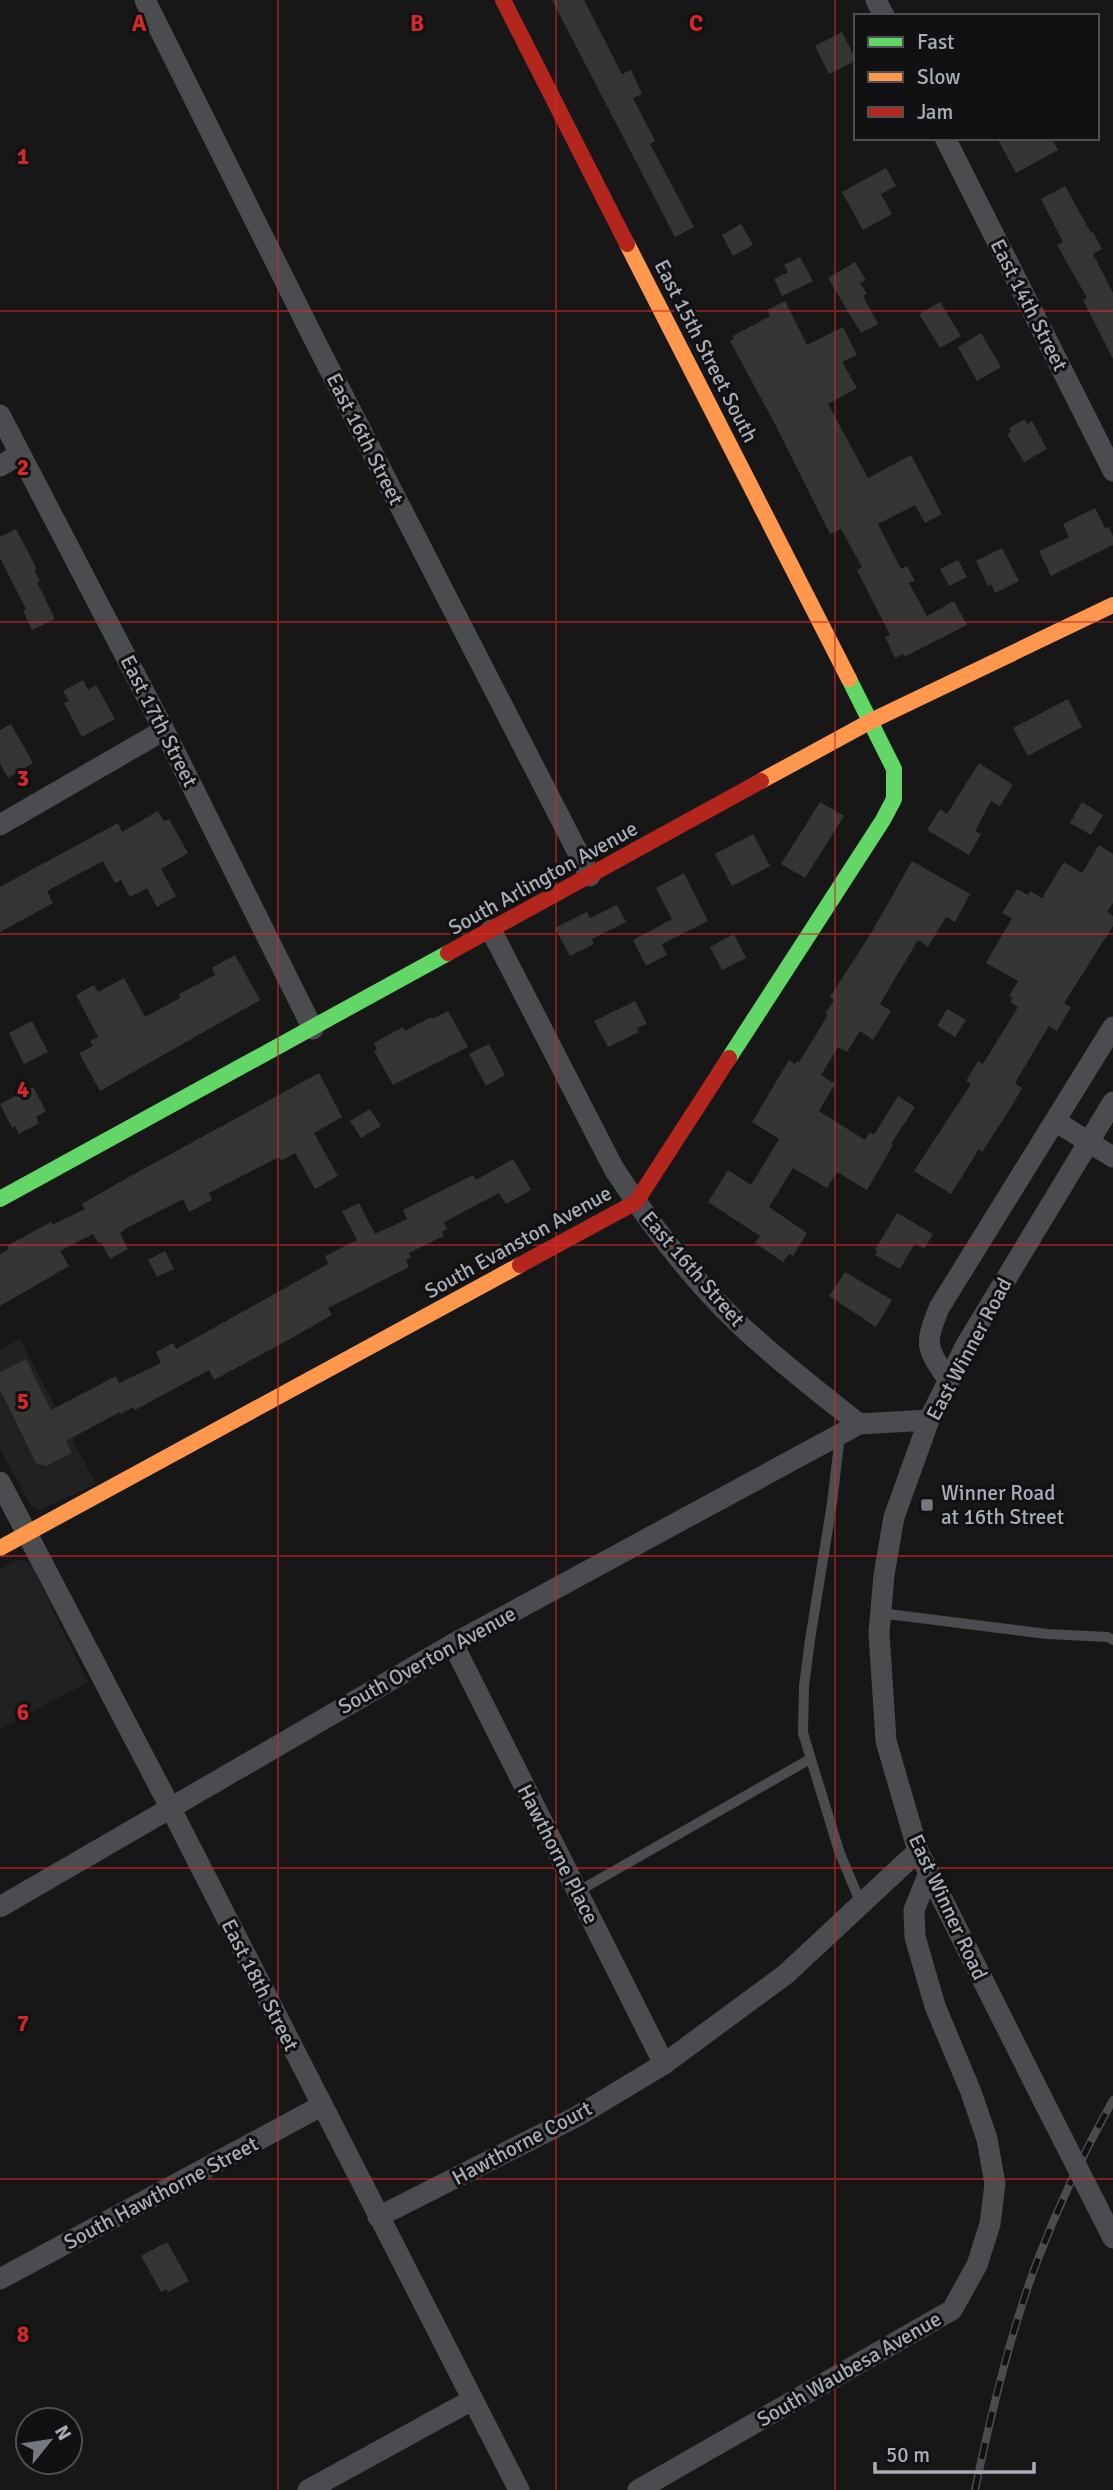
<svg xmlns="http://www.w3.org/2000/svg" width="1113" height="2490" font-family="Signika,sans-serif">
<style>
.built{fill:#212123}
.building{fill:#353536}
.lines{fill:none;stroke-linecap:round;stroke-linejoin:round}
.lane{stroke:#4b4c50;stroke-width:10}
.street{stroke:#4b4c50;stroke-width:21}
.fast{stroke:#63d668;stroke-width:16}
.slow{stroke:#ff974d;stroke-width:16}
.jam{stroke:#b3261e;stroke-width:16}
.rail-casing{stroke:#4b4c4f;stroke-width:8}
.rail{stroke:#111113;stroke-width:5;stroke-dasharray:16;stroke-linecap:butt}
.street-bridge{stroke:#4b4c50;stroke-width:21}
.grid{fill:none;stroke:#d62828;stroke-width:2;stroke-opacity:0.55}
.poi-dot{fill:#757880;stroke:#111113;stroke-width:2.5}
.labels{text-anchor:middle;stroke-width:6;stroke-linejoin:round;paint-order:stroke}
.street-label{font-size:21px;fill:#a8adb8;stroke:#111113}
.poi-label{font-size:21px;fill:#a8adb8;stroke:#111113;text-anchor:start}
.grid-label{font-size:23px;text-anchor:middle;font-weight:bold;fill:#d62828;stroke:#111113;stroke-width:6;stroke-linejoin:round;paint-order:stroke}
</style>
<rect width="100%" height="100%" fill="#171717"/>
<g class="built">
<path d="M20 1339 96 1484 37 1511 29 1503 0 1448V1349Z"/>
<path d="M25 1560 32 1567 88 1682 0 1729V1569L15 1561Z"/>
</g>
<g class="building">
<path d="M552 0H584L622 74 631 70 642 94 633 98 655 141 650 144 694 227 675 237Z"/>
<path d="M842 32 855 58 852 60 853 62 829 74 815 46Z"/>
<path d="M997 138H1051L1058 150 1016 173Z"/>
<path d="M886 168 896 186 881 194 892 214 863 230 842 192Z"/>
<path d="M1065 186 1091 233 1093 232 1102 249 1093 254 1113 293V359L1083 300 1087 298 1057 245 1063 242 1041 199Z"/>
<path d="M741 224 753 245 733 256 722 235Z"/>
<path d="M800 257 813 281 782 296 774 279 788 272 784 265Z"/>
<path d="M855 262 866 280 860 283 867 294 863 296 878 324 861 333 828 278Z"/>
<path d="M785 301 807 345 843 327 857 355 842 362 857 388 828 404 868 478 911 455 942 514 925 523 915 505 878 524 901 569 907 566 915 581 909 583 927 616 954 601 967 625 904 657 903 654 895 658 885 637 890 635 857 570 862 567 841 529 830 534 775 424 730 341 734 339 733 336 770 316 767 310Z"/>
<path d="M940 302 961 336 940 348 919 314Z"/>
<path d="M981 333 1001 367 977 381 958 347Z"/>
<path d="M1025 419 1027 424 1032 421 1047 449 1024 462 1007 434 1011 432 1009 428Z"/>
<path d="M1095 508 1105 528 1109 527 1113 536V545L1051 576 1039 551 1069 537 1063 524Z"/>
<path d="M16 529 37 569 34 570 40 581 37 582 55 619 32 630 23 611 26 609 0 558V537Z"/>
<path d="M1002 548 1019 581 995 593 991 584 988 586 976 561Z"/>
<path d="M958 560 967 577 949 586 940 569Z"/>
<path d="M83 680 88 690 96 685 115 719 82 737 64 703 69 701 63 691Z"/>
<path d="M1068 699 1082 727 1028 756 1013 728Z"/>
<path d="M11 724 33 763 8 778 0 764V730Z"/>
<path d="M979 763 1013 785 1000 806 991 801 975 831 981 834 969 855 927 830 940 809 947 814Z"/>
<path d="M820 802 844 816 805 878 781 864Z"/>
<path d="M1082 802 1103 815 1091 835 1070 823Z"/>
<path d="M158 811 164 821 169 819 188 853 161 869 176 896 157 907 147 888 130 897 121 880 115 883 103 861 47 891 53 903 0 932V887L118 823 122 832Z"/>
<path d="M753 834 770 866 732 886 715 854Z"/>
<path d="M1099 845 1113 854V903L1107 912 1113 916V926L1064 1003 1071 1007 1057 1031 1049 1026 1015 1083 1022 1088 1010 1109 982 1152 979 1149 951 1194 914 1171 971 1084 966 1081 978 1061 983 1064 1018 1007 1010 1002 1013 998 1009 996 1018 981 986 963 1012 918 1002 913 1017 889 1028 895 1030 891 1042 898 1064 862 1082 873Z"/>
<path d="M912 861 970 894 955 922 946 917 928 947 918 940 880 1004 891 1011 873 1040 860 1031 847 1052 838 1047 821 1075 835 1084 819 1111 865 1140 870 1132 874 1135 898 1096 915 1107 891 1144 893 1145 867 1190 837 1172 827 1188 793 1168 769 1207 807 1233 793 1256 789 1254 783 1262 755 1243 760 1236 708 1202 728 1170 751 1185 779 1139 752 1122 789 1060 795 1064 797 1061 799 1062 828 1015 825 1014 834 1000 830 997 870 935Z"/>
<path d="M684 873 708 921 662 944 667 955 646 966 633 940 672 919 656 888Z"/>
<path d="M617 905 626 922 592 939 594 944 570 956 555 928 587 912 590 918Z"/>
<path d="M734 934 746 958 722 970 710 947Z"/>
<path d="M235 955 260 1000 100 1091 79 1053 93 1046 90 1041 98 1037 76 995 94 985 98 992 124 978 145 1017 180 998 179 994 215 975 212 968Z"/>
<path d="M635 1001 647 1024 637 1028 639 1032 608 1047 594 1021Z"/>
<path d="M947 1009 966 1020 955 1037 937 1026Z"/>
<path d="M448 1011 468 1047 393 1085 374 1051 377 1050 374 1043 403 1027 405 1031 431 1017 432 1019Z"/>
<path d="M32 1021 48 1052 24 1064 9 1033Z"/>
<path d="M489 1044 505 1075 486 1086 469 1054Z"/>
<path d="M319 1073 342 1117 314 1133 338 1176 315 1189 295 1153 281 1161 279 1157 209 1193 212 1200 189 1212 183 1199 123 1230 124 1231 120 1233 128 1249 110 1259 101 1242 99 1244 93 1234 60 1251 69 1266 0 1306V1254L9 1249 7 1246 51 1222 52 1225 85 1209 82 1204 125 1179Z"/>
<path d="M33 1087 46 1111 36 1117 39 1123 19 1134 15 1126 12 1128 0 1104Z"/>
<path d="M370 1109 381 1126 361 1138 350 1121Z"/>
<path d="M513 1159 531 1190 506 1204 499 1193 444 1222 447 1229 442 1232 444 1236 409 1253 411 1258 406 1260 409 1267 328 1308 332 1315 290 1339 214 1380 209 1370 135 1410 133 1407 121 1414 120 1412 66 1441 72 1453 46 1466 36 1463 0 1390V1372L26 1359 51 1410 116 1376 119 1383 161 1363 156 1352 173 1343 176 1349 328 1264 325 1256 357 1240 342 1211 359 1203 375 1234 407 1219 403 1210 473 1175 476 1180Z"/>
<path d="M897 1213 933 1234 924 1249 915 1243 900 1269 875 1255 878 1251 875 1250Z"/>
<path d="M165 1251 174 1269 157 1277 148 1260Z"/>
<path d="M845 1272 892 1300 876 1327 829 1296Z"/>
<path d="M167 2242 189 2281 168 2292 166 2289 161 2292 141 2256Z"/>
</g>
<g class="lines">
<g class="lane">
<path d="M840 1435 832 1503 810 1640 804 1686 803 1733 839 1851 861 1904"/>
<path d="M880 1613 1047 1634 1108 1637 1113 1640"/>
<path d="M577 1892 810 1759"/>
</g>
<g class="street">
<path d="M145 0 314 339 590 876"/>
<path d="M876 0 884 16"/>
<path d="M945 138 1113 471"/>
<path d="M0 415 164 730 313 1029"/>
<path d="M0 466 20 454"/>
<path d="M0 825 164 730"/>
<path d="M491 930 614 1169C650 1224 691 1278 739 1324 777 1360 819 1392 859 1424"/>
<path d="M1055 1121 1113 1157"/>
<path d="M949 1381C926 1347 924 1346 939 1308L1113 1027"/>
<path d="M0 1482 170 1807 519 2490"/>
<path d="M453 1644 664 2064"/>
<path d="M0 1907 453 1644 859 1424 929 1420"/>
<path d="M1045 2104 918 1851 886 1741 879 1633 884 1575 894 1517 929 1420 966 1345 1113 1102"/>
<path d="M378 2217 576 2117 664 2064 786 1974 918 1851"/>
<path d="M0 2279 321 2106"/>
<path d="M308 2490 472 2400"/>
<path d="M638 2490 952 2310 977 2265 990 2224 995 2184 987 2139 971 2092 935 2006 915 1937 914 1910 929 1873"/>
</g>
<g class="fast">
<path d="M729 1058 883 820 894 799V769L849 679"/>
<path d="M0 1199 448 953"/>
</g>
<g class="slow">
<path d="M627 244 849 679"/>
<path d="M761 781 871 721 1113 605"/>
<path d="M0 1548 520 1265"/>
</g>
<g class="jam">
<path d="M503 0 627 244"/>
<path d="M448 953 761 781"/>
<path d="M520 1265 636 1202 729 1058"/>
</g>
<g class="rail-casing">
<path id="rail" d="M975 2490C991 2413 1010 2333 1038 2259 1059 2204 1085 2150 1113 2100"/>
</g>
<use href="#rail" class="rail"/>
<path class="street-bridge" d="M1045 2104 1113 2238"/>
</g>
<path class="grid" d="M278 0V2490M556 0V2490M835 0V2490M0 311H1113M0 622H1113M0 934H1113M0 1245H1113M0 1556H1113M0 1868H1113M0 2179H1113"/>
<rect class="poi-dot" x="920" y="1498" width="14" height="14" rx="3.5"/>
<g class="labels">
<g class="street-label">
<text transform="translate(1029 305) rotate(63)" y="7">East 14th Street</text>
<text transform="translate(706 351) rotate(63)" y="7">East 15th Street South</text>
<text transform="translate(365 439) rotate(63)" y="7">East 16th Street</text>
<text transform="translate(159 721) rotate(63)" y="7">East 17th Street</text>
<text transform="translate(543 878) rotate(-29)" y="7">South Arlington Avenue</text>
<text transform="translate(518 1242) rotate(-29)" y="7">South Evanston Avenue</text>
<text transform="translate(693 1269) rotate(49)" y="7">East 16th Street</text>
<text transform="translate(969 1349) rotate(-62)" y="7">East Winner Road</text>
<text transform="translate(427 1660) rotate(-29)" y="7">South Overton Avenue</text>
<text transform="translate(558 1854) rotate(63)" y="7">Hawthorne Place</text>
<text transform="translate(948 1907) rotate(65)" y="7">East Winner Road</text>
<text transform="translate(260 1985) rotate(63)" y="7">East 18th Street</text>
<text transform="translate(522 2143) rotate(-28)" y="7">Hawthorne Court</text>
<text transform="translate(161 2193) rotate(-28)" y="7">South Hawthorne Street</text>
<text transform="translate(849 2369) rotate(-30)" y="7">South Waubesa Avenue</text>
</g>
<g class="poi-label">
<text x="941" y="1500">Winner Road<tspan x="941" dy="24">at 16th Street</tspan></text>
</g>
</g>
<g class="grid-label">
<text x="139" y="31">A</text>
<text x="417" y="31">B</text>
<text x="696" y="31">C</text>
<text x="23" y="164">1</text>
<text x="23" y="475">2</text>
<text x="23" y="786">3</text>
<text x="23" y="1097">4</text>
<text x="23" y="1409">5</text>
<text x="23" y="1720">6</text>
<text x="23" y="2031">7</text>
<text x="23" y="2342">8</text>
</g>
<rect x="854" y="14" width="245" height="126" fill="#111113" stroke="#4d4f55" stroke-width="2"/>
<rect x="868" y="37" width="35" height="10" fill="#63d668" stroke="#4d4f55" stroke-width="2"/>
<text x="917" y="49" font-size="21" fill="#a8adb8">Fast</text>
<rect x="868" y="72" width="35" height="10" fill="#ff974d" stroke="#4d4f55" stroke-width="2"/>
<text x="917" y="84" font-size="21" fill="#a8adb8">Slow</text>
<rect x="868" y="107" width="35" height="10" fill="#b3261e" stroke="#4d4f55" stroke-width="2"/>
<text x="917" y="119" font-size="21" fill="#a8adb8">Jam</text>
<g transform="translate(49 2441) rotate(60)"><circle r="33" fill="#111113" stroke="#4d4f55" stroke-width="2"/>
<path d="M0-5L12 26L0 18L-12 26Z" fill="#757880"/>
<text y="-10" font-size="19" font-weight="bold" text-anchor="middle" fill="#a8adb8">N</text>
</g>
<path d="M875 2462v10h159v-10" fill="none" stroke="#a8adb8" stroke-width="3.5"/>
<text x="886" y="2462" font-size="21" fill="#a8adb8" stroke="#111113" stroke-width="5" paint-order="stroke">50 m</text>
</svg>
